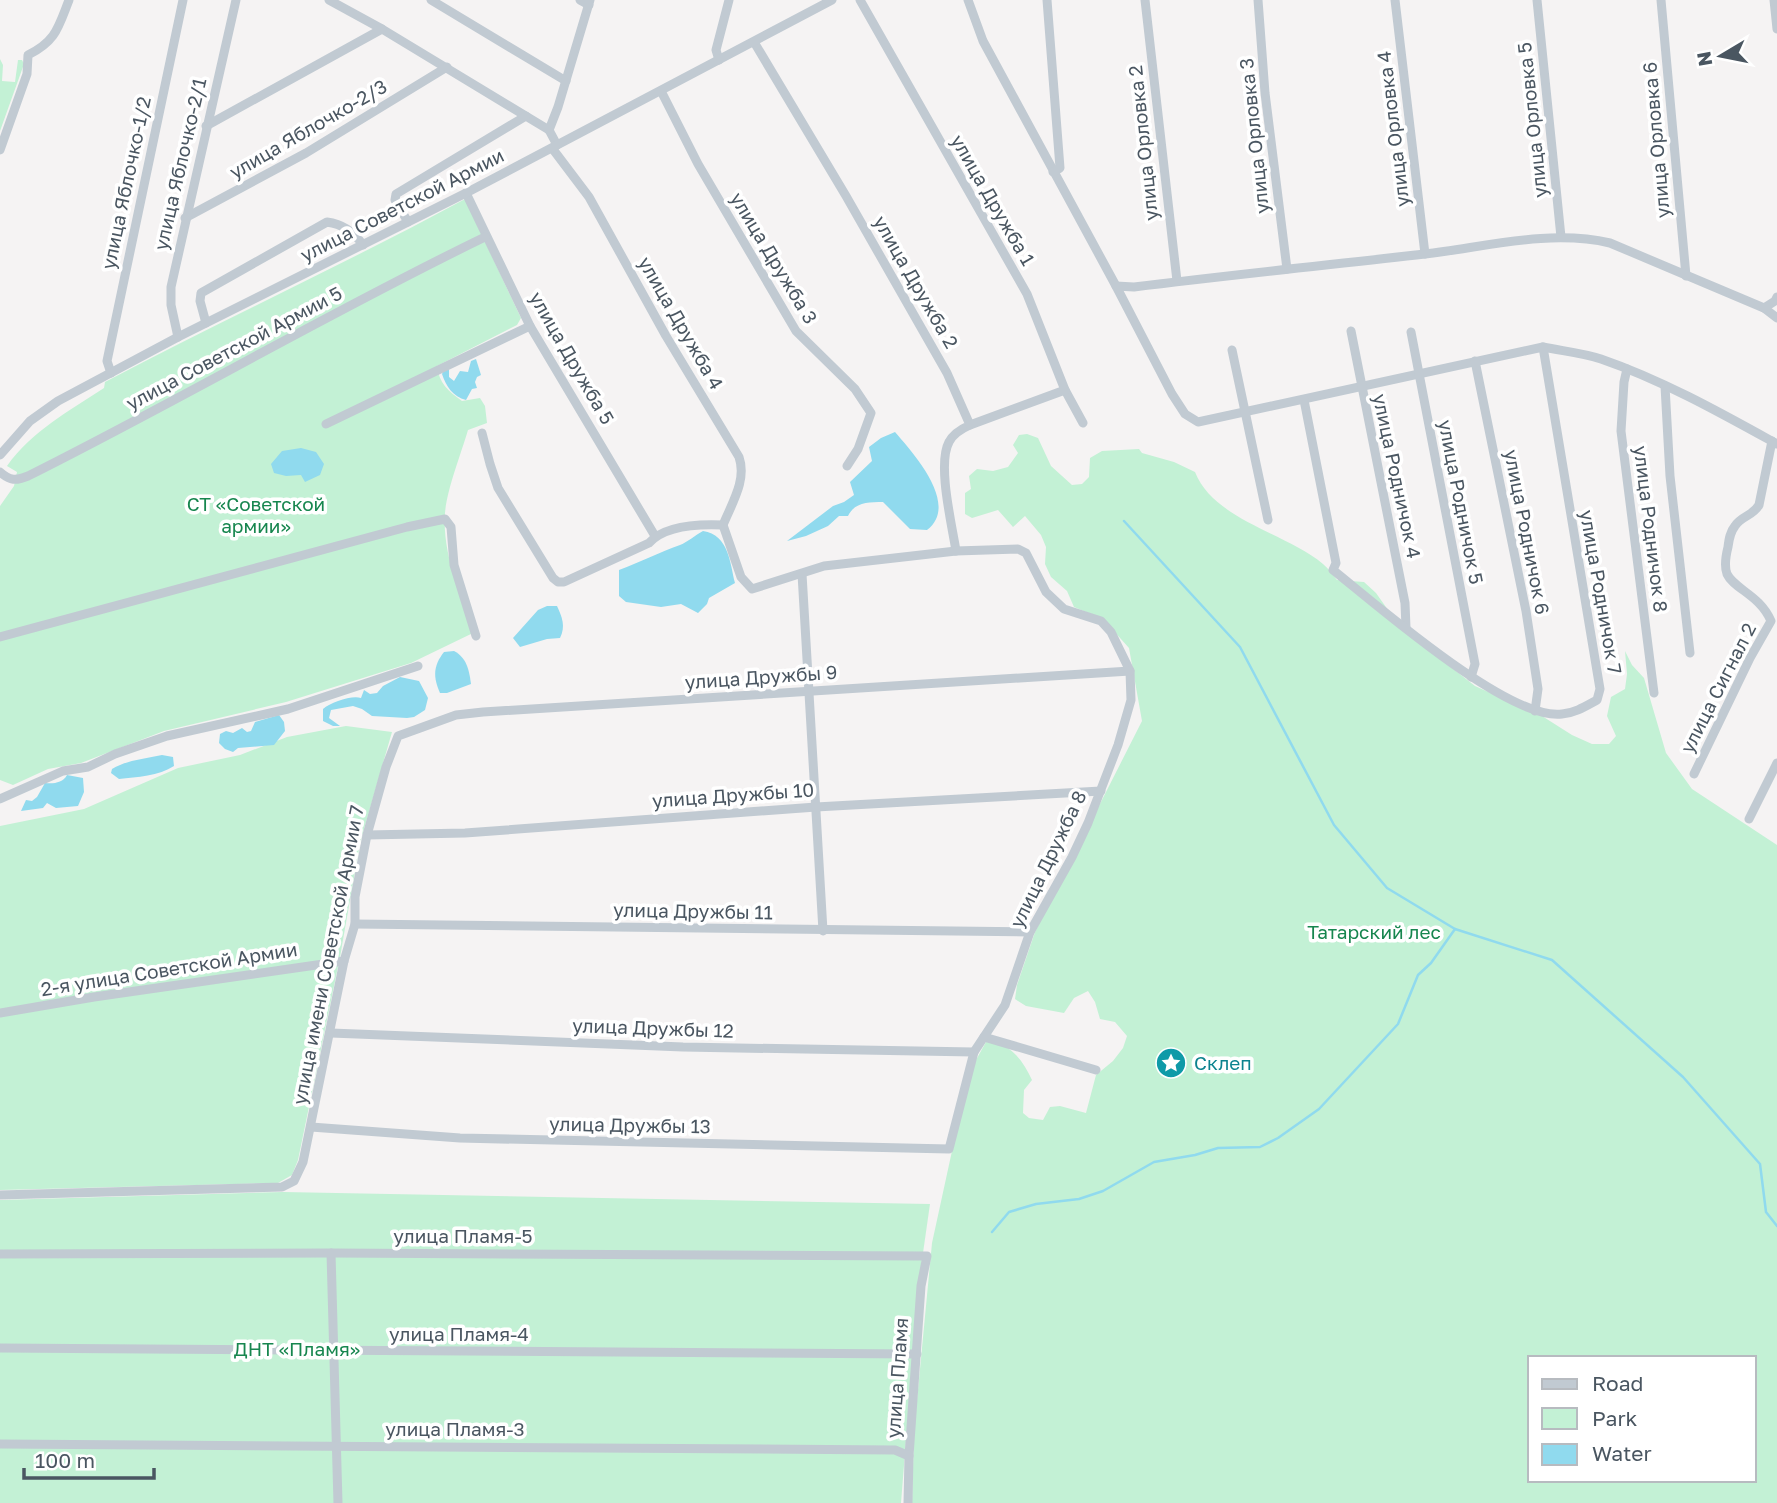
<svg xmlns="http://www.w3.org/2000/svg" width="1777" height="1503" font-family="'Golos Text',sans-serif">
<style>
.green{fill:#c3f1d5;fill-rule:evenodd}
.water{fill:#90daee}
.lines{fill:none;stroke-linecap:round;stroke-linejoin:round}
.stream{stroke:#90daee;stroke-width:2.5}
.minor{stroke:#c1cad2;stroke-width:9}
.labels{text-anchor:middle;stroke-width:7;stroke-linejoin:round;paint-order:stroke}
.street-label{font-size:19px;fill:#4a5661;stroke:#fff}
.park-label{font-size:19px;fill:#17864f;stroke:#fff}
.culture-label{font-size:19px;fill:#0d838f;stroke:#fff;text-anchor:start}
</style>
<rect width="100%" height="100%" fill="#f5f3f3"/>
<g class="green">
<path d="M0 59 3 65 2 81 15 82 18 60H22L24 64 0 131Z"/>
<path d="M465 199 521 318 517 325 437 366C439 383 448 391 462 401L480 398 485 406 487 423 468 430C461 454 447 489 445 513 442 555 461 594 473 633L411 663 286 702 164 731 81 763 48 769 13 785 0 780V506L14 486 17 472 7 466C32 431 69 411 104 388L105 382C224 319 347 263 465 199Z"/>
<path d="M1027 434 1038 438 1051 466 1072 485 1082 484 1089 477 1090 458 1102 451 1139 449 1142 453 1174 462 1195 472C1214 520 1286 533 1323 564 1328 568 1333 575 1337 580L1364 582 1376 593 1400 627 1475 686 1542 716 1572 735 1592 744H1609L1616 736 1607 716 1611 697 1625 689 1627 674 1625 651 1632 665 1644 678 1666 753 1692 789 1777 845V1503H912L914 1432 932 1243 962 1105 976 1060 986 1042C1011 1042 1023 1061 1032 1080L1024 1090 1023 1113 1029 1118 1043 1120 1050 1107 1060 1106 1086 1113 1096 1075 1113 1061 1123 1048 1127 1036 1115 1022 1100 1019 1095 1002 1088 991 1074 998 1064 1013 1026 1006 1015 999 1017 985 1035 932 1142 721 1129 648 1103 619 1074 607 1067 591 1051 577 1045 564 1046 547 1041 535 1025 516 1013 527 998 510 972 518 965 514V493L971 489 969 476 977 469 993 471 1008 467 1018 453 1013 445 1019 435ZM1530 1358H1754V1480H1530Z"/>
<path d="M346 726 392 732 360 843 340 957 298 1160 292 1175 278 1183 0 1190V826L84 809 178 768 240 755 287 737Z"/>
<path d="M283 1192 930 1204 918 1288 901 1503H0V1200Z"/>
</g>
<g class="water">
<path d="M476 359 481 375 477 377 475 382 477 388 472 389 466 400C453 397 446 386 442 374L444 370H449V377L454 381 460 371 468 372 471 361Z"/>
<path d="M895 432C914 454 960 505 927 530L910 529 883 502C868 502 855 502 848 516H839L828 526 806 536 787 541 833 506 844 502 854 495 850 482 872 461 869 447 881 438Z"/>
<path d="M301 448 316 452 324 464 320 475 305 482 301 475 286 476 274 473 271 464 282 451Z"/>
<path d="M703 531C729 535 730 563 735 583L709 598 707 604 698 613 681 604 661 607 626 602 619 596V570C640 562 660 552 680 545 688 542 695 535 703 531Z"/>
<path d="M547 606H557C562 617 566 626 560 638L547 639 520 647 513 638 538 610Z"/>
<path d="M454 651C467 658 469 670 471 684L447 693H440C433 677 433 666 444 652Z"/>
<path d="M400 677 419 681 428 698 425 710 414 717 407 718 372 716 362 709 353 706 331 710 329 718 340 726H333L323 721V709C331 702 352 695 361 698L364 690 370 694 377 693 383 686Z"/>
<path d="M279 715 284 722 285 731 274 745 238 748 233 752 225 749 219 743 220 734 226 731 233 733 242 728 247 732 251 731 255 722Z"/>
<path d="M162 755 173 757 174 766C159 776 137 777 119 779L111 773 112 769C127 760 144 759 162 755Z"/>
<path d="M67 775 83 778 84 792 78 806 56 808 47 803 43 808 21 811 26 800 32 801 37 797 45 783C53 784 63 783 67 775Z"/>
</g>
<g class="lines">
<g class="stream">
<path d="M1124 521 1240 647 1334 825 1387 888 1455 929"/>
<path d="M992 1232 1009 1212 1036 1204 1079 1199 1103 1191 1154 1162 1195 1155 1218 1148 1260 1147 1278 1138 1319 1109 1398 1024 1418 975 1431 963 1455 929 1552 960 1683 1077 1760 1164 1766 1212 1777 1226"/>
</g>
<g class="minor">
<path d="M329 0 382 29 549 130"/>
<path d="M431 0 566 81"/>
<path d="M580 0 589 5"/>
<path d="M860 0 1027 294 1065 390 1083 423"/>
<path d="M968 0 983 41 1116 286 1172 394 1185 414 1198 422 1543 347C1562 351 1583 353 1601 359 1662 380 1721 413 1777 444"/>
<path d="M1047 0 1060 168 1053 172"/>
<path d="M1145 0 1177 281"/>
<path d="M1258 0 1265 93 1287 269"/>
<path d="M1395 0 1425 254"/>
<path d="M1537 0 1561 237"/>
<path d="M1661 0 1686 276"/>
<path d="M1774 0 1777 29"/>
<path d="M754 42 846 196 947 373 970 425C961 429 953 434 949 442 937 464 952 525 956 551"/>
<path d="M719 60 716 50 729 0"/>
<path d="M661 91 698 164 796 331 855 389 871 413 858 449 847 466"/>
<path d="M206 126 382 29"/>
<path d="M557 145 549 130 558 107 590 0"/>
<path d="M552 148 589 197 666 336 739 457C747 480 732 503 723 525"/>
<path d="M0 150 27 74 28 55C56 41 58 28 69 0"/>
<path d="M466 193 530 326 655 536"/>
<path d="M185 218 306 153 447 67"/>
<path d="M408 222 395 200 396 194 526 116"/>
<path d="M1116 286 1134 287C1231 275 1328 265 1425 254 1485 247 1550 229 1610 243L1764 308 1777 318"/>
<path d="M1764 308 1775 301 1777 297"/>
<path d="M206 323 200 301 201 293 327 222C343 224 354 232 363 245"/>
<path d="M1351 331 1405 603 1406 628"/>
<path d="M1411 332 1475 664 1471 677"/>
<path d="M178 337 171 305V287L236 0"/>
<path d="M1232 350 1268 520"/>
<path d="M1475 361 1526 611 1538 689 1535 711"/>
<path d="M1627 369 1624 382 1621 431 1654 693"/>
<path d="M111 373 107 361 183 0"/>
<path d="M1665 386 1670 476 1690 653"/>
<path d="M1304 400 1336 563 1333 570C1377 605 1509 721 1562 714 1575 713 1586 706 1597 700L1600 689 1543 347"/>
<path d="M326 424 530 326"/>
<path d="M970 425 1065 390"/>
<path d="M482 433 490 464 498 488 553 578 558 582H564L649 543C665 525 700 524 723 525"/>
<path d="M0 455 30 421 58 401 178 337 466 193 832 0"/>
<path d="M0 472C10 481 16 481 28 476 182 399 330 312 485 237"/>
<path d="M802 574 823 931"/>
<path d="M0 637 407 527 445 519 451 527 454 565 476 636"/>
<path d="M1694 774 1750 658 1771 621C1760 595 1734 589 1727 574 1724 566 1726 555 1728 547 1729 539 1730 532 1735 526 1741 516 1753 516 1759 505L1772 441"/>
<path d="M0 799 63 771 88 767 115 754 167 736 288 709 418 666"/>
<path d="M1749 819 1777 763"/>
<path d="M367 835 465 833 816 807 1101 791"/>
<path d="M355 924 1030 932"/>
<path d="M0 1013 94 997 344 961"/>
<path d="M331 1033 683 1047 974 1052"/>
<path d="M984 1037 1096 1070"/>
<path d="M311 1127 460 1138 949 1149 974 1052 1005 1005 1030 932 1072 857 1088 823 1118 745 1131 700 1130 671 1111 632 1101 621 1064 609 1046 592 1026 553 1018 549 956 551 824 566 752 589 741 577 723 525"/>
<path d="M0 1195 282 1187 294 1181 303 1162 344 961 355 924V897L367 835 386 767 398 736 456 715 483 712 1130 671"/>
<path d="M331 1253 338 1503"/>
<path d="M0 1254 331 1253 927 1256 921 1286 909 1456 908 1503"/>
<path d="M0 1348 917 1354"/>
<path d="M0 1444 895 1450 909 1456"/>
</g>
</g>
<defs>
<g id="sight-disc" transform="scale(1.575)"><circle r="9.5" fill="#0f9aa8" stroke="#fff"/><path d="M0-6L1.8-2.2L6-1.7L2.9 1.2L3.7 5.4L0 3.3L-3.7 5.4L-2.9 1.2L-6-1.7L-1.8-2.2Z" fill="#fff"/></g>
</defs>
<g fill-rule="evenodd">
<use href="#sight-disc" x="1171" y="1063"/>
</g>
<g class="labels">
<g class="street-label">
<text transform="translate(1532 120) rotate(-96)" y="7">улица Орловка 5</text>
<text transform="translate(308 129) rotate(-30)" y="7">улица Яблочко-2/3</text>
<text transform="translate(1393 129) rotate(-97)" y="7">улица Орловка 4</text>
<text transform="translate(1254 136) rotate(-96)" y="7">улица Орловка 3</text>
<text transform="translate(1656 140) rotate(-95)" y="7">улица Орловка 6</text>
<text transform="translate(1143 143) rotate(-96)" y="7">улица Орловка 2</text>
<text transform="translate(180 164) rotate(-77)" y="7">улица Яблочко-2/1</text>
<text transform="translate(126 183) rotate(-78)" y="7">улица Яблочко-1/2</text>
<text transform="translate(993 200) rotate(60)" y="7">улица Дружба 1</text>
<text transform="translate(402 205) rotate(-27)" y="7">улица Советской Армии</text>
<text transform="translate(774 258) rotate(59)" y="7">улица Дружба 3</text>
<text transform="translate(916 282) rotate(60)" y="7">улица Дружба 2</text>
<text transform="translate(681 323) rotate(60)" y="7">улица Дружба 4</text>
<text transform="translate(234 348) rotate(-28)" y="7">улица Советской Армии 5</text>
<text transform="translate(572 358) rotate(60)" y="7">улица Дружба 5</text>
<text transform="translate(1397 476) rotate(78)" y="7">улица Родничок 4</text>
<text transform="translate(1461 502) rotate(79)" y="7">улица Родничок 5</text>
<text transform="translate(1651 529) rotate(83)" y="7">улица Родничок 8</text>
<text transform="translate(1527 532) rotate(79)" y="7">улица Родничок 6</text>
<text transform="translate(1601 592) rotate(80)" y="7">улица Родничок 7</text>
<text transform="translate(761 677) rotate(-4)" y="7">улица Дружбы 9</text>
<text transform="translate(1718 688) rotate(-63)" y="7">улица Сигнал 2</text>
<text transform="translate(733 795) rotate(-4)" y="7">улица Дружбы 10</text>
<text transform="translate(1048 859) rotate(-64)" y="7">улица Дружба 8</text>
<text transform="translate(693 911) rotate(1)" y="7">улица Дружбы 11</text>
<text transform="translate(328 955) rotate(-79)" y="7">улица имени Советской Армии 7</text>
<text transform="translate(169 969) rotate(-9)" y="7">2-я улица Советской Армии</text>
<text transform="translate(653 1028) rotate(2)" y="7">улица Дружбы 12</text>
<text transform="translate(630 1125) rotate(1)" y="7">улица Дружбы 13</text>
<text x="463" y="1243">улица Пламя-5</text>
<text x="459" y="1341">улица Пламя-4</text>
<text transform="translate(897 1378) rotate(-86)" y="7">улица Пламя</text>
<text x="455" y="1436">улица Пламя-3</text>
</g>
<g class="park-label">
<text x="256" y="511">СТ «Советской<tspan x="256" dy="22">армии»</tspan></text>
<text x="1374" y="939">Татарский лес</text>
<text x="297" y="1356">ДНТ «Пламя»</text>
</g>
<g class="culture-label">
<text x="1194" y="1070">Склеп</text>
</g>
</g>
<rect x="1528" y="1356" width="228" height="126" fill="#ffffff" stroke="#b7bbc0" stroke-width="2"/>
<rect x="1542" y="1379" width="35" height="10" fill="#c1cad2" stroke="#b7bbc0" stroke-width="2"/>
<text x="1592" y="1391" font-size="21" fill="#4a5661">Road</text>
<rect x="1542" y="1408" width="35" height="21" fill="#c3f1d5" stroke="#b7bbc0" stroke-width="2"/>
<text x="1592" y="1426" font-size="21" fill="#4a5661">Park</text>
<rect x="1542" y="1444" width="35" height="21" fill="#90daee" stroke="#b7bbc0" stroke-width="2"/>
<text x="1592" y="1461" font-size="21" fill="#4a5661">Water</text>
<g transform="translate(1721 56) rotate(260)" stroke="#ffffff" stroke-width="5" paint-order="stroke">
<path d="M0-5L12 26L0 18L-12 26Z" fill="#4a5661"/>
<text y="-10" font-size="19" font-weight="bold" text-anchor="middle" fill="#4a5661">N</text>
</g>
<path d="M24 1468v10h130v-10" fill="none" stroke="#4a5661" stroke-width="3.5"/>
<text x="35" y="1468" font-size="21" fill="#4a5661" stroke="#ffffff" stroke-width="5" paint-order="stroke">100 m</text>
</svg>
